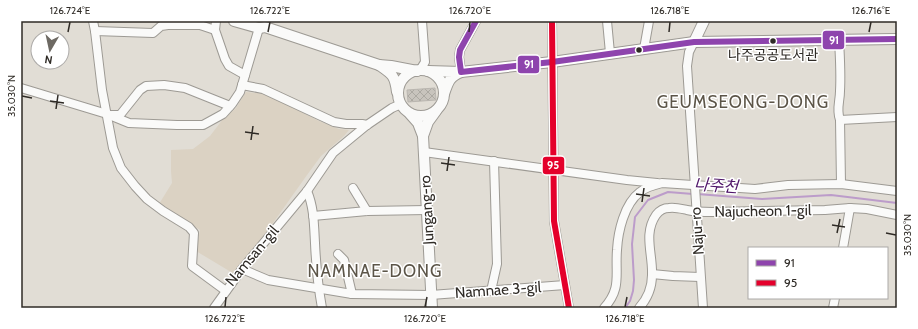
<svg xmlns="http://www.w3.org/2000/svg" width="918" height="329" font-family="Cabin,'Noto Sans KR',sans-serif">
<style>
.built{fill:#dbd2c3}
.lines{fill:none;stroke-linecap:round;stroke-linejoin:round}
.stream{stroke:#bc9cca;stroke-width:2}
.building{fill:url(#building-cross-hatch);stroke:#bab6b0}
.minor-casing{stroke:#9d9a94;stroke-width:10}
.tertiary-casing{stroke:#9d9a94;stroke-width:12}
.minor{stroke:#fafaf9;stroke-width:8}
.tertiary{stroke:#fafaf9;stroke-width:10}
.bus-1-casing{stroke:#fff;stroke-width:9}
.bus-2-casing{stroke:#fff;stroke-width:9}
.bus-1{stroke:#8e44ad;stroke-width:6}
.bus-2{stroke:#e4002b;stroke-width:6}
.ticks{fill:none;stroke:#2f2b26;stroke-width:1.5}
.bus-dot{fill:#2f2b26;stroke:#fff;stroke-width:1.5}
.labels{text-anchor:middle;stroke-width:3;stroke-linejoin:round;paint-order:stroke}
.bus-label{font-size:14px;fill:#2f2b26;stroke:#fff}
.street-label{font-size:15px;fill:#2f2b26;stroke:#fff}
.water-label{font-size:16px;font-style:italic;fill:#4f1569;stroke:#fff}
.quarter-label{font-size:17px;letter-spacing:1px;fill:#5c5548;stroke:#fff}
.line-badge{stroke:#fff;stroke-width:1.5}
.badge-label{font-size:11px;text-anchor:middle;font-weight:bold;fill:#fff}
.neatline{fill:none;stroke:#2f2b26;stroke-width:1.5}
.ticks-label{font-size:10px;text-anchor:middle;fill:#2f2b26}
</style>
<defs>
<pattern id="building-cross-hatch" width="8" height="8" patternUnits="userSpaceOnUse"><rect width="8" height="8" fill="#c8c4bd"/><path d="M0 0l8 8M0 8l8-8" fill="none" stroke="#aca9a2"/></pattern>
</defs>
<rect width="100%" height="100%" fill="#e1ddd5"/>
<path class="built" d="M246 92 266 94 319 121 339 129 349 130 344 136 321 156 307 175 236 275 196 251 200 230 159 204 172 183 171 171V150L193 149 210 136 223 119 236 108Z"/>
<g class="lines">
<g class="stream">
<path d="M697 194 762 199 831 195 897 203"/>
<path d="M625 308 630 301 633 291 634 280 632 244 635 217 648 200 668 192 693 194"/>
</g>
</g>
<path class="building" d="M435 88 436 100 408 102 407 90Z"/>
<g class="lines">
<g class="minor-casing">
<g id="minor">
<path d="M93 21 95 31 102 90 113 148 121 168 135 186 147 199 163 211 189 227 194 233 192 266 226 291"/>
<path d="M216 21 215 30 225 59 229 66 245 75"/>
<path d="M552 21 554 221 569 308"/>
<path d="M607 21 610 53"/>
<path d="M95 31 153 33 161 26 168 25H200L215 30"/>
<path d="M839 40C840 57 841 74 840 91 840 102 836 109 840 120L841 184"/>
<path d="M694 42 689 52 687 66 703 308"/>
<path d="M644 49 649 21"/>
<path d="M420 70 425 62 422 21"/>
<path d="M461 72 459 57 460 50 476 21"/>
<path d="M242 85 263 89 334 122 346 124H362L367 125"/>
<path d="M21 88 107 114 129 123 177 125H203L223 114 232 104 240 92 259 28"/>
<path d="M112 115H120L140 90 146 86 164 85 185 88 230 106"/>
<path d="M840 120 897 117"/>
<path d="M424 152 627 180 657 183"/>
<path d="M353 188 367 211"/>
<path d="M307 191C314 207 314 225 315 243 316 265 318 286 322 308"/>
<path d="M313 216 367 211 427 210"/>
<path d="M843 248 850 208"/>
<path d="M338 254 344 260 352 294"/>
<path d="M242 269 268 280 352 294 431 295 565 285"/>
<path d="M652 274 673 276 700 277"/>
<path d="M491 291 497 264 494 161"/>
<path d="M214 308 242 269 307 191 333 153 367 125 392 108 401 104"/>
<path d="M604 308C622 288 615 275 617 250 618 232 624 204 640 192 646 187 654 185 662 183L755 189 788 185 841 184 897 191"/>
<path d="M639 308C648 298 652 288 652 275 653 254 643 234 656 215 659 211 664 208 669 208 675 207 682 209 687 210 696 212 704 212 712 212L825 210 850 208 867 209 897 215"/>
<path d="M833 308 835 298"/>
</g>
</g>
<g class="tertiary-casing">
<g id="tertiary">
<path d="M234 21 259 28 265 27 379 65"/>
<path d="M694 42 704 21"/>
<circle cx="421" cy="93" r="23"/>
<path d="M428 71 461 72C450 76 448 82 444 94"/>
<path d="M461 72 552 62 694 42 897 39"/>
<path d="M397 92C395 75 392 74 379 65L391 66 417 71"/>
<path d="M410 114 418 123 423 136 428 122 436 111"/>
<path d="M423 136 432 308"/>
</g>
</g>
<use href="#minor" class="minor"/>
<use href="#tertiary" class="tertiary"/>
<g class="bus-1-casing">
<path id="bus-1" d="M476 21 460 50 459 57 461 72 552 62 694 42 897 39"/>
</g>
<g class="bus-2-casing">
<path id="bus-2" d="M552 21 554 221 569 308"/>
</g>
<use href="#bus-1" class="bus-1"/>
<use href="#bus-2" class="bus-2"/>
</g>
<path class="ticks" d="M68 32 70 22M268 32 270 22M469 32 470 22M669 32 670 22M869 32 871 22M22 96 32 98M50 101 64 103M56 109 58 95M245 132 259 134M251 140 253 126M441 163 455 165M447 171 449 157M636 194 650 196M642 202 644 188M832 225 845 227M837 233 840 219M886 233 896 235M225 307 226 297M425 307 427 297M625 307 627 297"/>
<g class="bus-dot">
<circle cx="773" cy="41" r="3.5"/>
<circle cx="639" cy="50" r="3.5"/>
</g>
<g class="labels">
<g class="bus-label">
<text x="773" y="60">나주공공도서관</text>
</g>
<g class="street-label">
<text transform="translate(427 210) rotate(-93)" y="5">Jungang-ro</text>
<text transform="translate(763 211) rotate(-1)" y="5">Najucheon 1-gil</text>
<text transform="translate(697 231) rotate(-94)" y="5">Naju-ro</text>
<text transform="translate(252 256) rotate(-50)" y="5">Namsan-gil</text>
<text transform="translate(498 290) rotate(-4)" y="5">Namnae 3-gil</text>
</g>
<g class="water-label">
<text transform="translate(716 185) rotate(4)" y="6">나주천</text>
</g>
<g class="quarter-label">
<text x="743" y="108">GEUMSEONG-DONG</text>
<text x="375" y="277">NAMNAE-DONG</text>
</g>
</g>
<g class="line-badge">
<rect x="822" y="30" width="23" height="20" rx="4" fill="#8e44ad"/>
<rect x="517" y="55" width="23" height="19" rx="4" fill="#8e44ad"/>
<rect x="542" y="156" width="23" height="19" rx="4" fill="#e4002b"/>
</g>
<g class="badge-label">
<text x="834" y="44">91</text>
<text x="529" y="68">91</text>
<text x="553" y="169">95</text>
</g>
<rect width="918" height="329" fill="none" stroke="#ffffff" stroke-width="44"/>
<rect x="748" y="247" width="140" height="52" fill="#ffffff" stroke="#acaaa8"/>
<rect x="756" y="260" width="20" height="6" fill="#8e44ad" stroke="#acaaa8"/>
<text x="784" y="267" font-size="12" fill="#2f2b26">91</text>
<rect x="756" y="280" width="20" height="6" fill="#e4002b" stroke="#acaaa8"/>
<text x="784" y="287" font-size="12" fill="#2f2b26">95</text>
<g transform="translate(50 50) rotate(189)"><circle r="19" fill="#ffffff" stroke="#acaaa8"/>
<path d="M0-3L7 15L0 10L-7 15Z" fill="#6d6963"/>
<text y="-6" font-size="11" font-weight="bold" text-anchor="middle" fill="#2f2b26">N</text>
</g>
<rect x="22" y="22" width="874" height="285" class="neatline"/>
<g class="ticks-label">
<text x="70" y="14">126.724°E</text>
<text x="270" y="14">126.722°E</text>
<text x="470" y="14">126.720°E</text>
<text x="670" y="14">126.718°E</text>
<text x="871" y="14">126.716°E</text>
<text transform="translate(11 96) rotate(-90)" y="4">35.030°N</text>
<text transform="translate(907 235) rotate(-90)" y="4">35.030°N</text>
<text x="225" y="322">126.722°E</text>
<text x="425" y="322">126.720°E</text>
<text x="625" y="322">126.718°E</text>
</g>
</svg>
